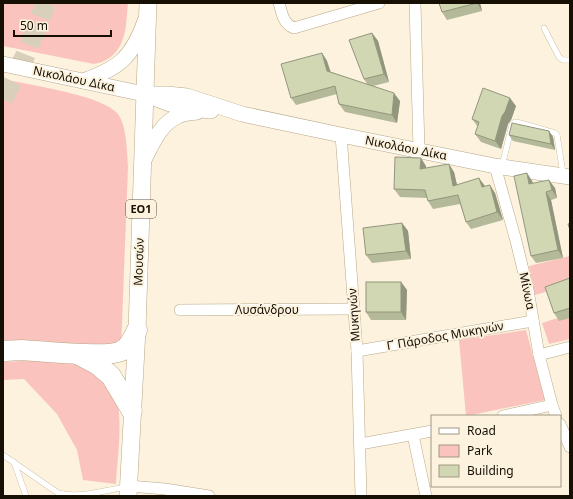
<svg xmlns="http://www.w3.org/2000/svg" width="573" height="499" font-family="'Noto Sans',sans-serif">
<style>
.green{fill:#fbc3bd}
.lines{fill:none;stroke-linecap:round;stroke-linejoin:round}
.highway-tunnel{stroke:#d9d0bc;stroke-width:20;stroke-dasharray:20 10;stroke-linecap:butt}
.lane-casing{stroke:#b8a786;stroke-width:6}
.street-casing{stroke:#b8a786;stroke-width:12}
.secondary-casing{stroke:#b8a786;stroke-width:16}
.primary-casing{stroke:#b8a786;stroke-width:18}
.highway-casing{stroke:#b8a786;stroke-width:21}
.lane{stroke:#fff;stroke-width:5.5}
.street{stroke:#fff;stroke-width:11}
.secondary{stroke:#fff;stroke-width:15}
.primary{stroke:#fff;stroke-width:17}
.highway{stroke:#fff;stroke-width:20}
.wall{fill:#b4b999}
.shaded-wall{fill:#92967d}
.building{fill:#d1d7b2;stroke:#92967d}
.labels{text-anchor:middle;stroke-width:4;stroke-linejoin:round;paint-order:stroke}
.shield{fill:#fcf2dd;stroke:#5a5345;stroke-width:1}
.shield-label{font-size:11px;font-weight:bold;fill:#150f04}
.street-label{font-size:12px;fill:#150f04;stroke:#fcf2dd}
</style>
<rect width="100%" height="100%" fill="#fcf2dd"/>
<g class="green">
<path d="M3 3H128C126 23 127 49 106 60 103 62 98 63 94 64L3 46Z"/>
<path d="M3 79C29 85 101 95 117 113 127 124 127 153 128 167L121 349 3 346Z"/>
<path d="M570 256V285L535 295 529 266Z"/>
<path d="M570 314V339L549 344 542 323Z"/>
<path d="M526 330 545 400 466 416 459 340Z"/>
<path d="M37 360C48 361 70 360 79 364 89 368 107 381 113 390 125 410 117 461 116 484L83 480 77 450 57 414 24 379 3 380V362Z"/>
</g>
<g class="lines">
<path class="highway-tunnel" d="M3 99 25 56 46 3"/>
<g class="lane-casing">
<g id="lane">
<path d="M544 28 559 57 563 60H570"/>
<path d="M502 166 512 125 515 122 520 123 555 133 557 135 563 174"/>
<path d="M3 455 58 493C79 499 105 490 126 487"/>
<path d="M14 462 26 496"/>
</g>
</g>
<g class="street-casing">
<g id="street">
<path d="M279 3C282 13 283 24 294 28L379 3"/>
<path d="M415 3 419 150"/>
<path d="M341 135 357 351 361 496"/>
<path d="M495 166 516 241 528 290 539 355 552 405 556 416"/>
<path d="M180 310 354 309"/>
<path d="M357 351 533 321"/>
<path d="M539 355 570 347"/>
<path d="M503 416 552 405"/>
<path d="M560 424 570 447"/>
<path d="M413 435 426 496"/>
<path d="M360 444 432 431"/>
<path d="M129 486 165 489 209 496"/>
</g>
</g>
<g class="secondary-casing">
<g id="secondary">
<path d="M3 64 144 94 167 103 184 108 211 111"/>
<path d="M83 81C119 68 132 58 145 21"/>
<path d="M144 94H167L187 96 242 114 341 135 495 166 570 177"/>
<path d="M142 164C151 147 159 124 178 116 184 113 191 113 197 112"/>
</g>
</g>
<g class="primary-casing">
<path id="primary" d="M128 496 137 330 148 3"/>
</g>
<g class="highway-casing">
<g id="highway">
<path d="M3 351C9 351 15 350 22 350 40 351 111 359 123 350 130 346 134 336 137 330"/>
<path d="M77 354 98 365 111 376 132 411"/>
</g>
</g>
<use href="#lane" class="lane"/>
<use href="#street" class="street"/>
<use href="#secondary" class="secondary"/>
<use href="#primary" class="primary"/>
<use href="#highway" class="highway"/>
</g>
<g class="wall">
<path d="M439 3H480L482 11 447 20 442 12Z"/>
<path d="M372 33 378 41 389 82 373 86 400 101 397 123 345 112 339 104 337 94 296 105 291 98 322 53 327 61 331 72 368 85 364 79Z"/>
<path d="M516 106 511 120 508 124 501 149 481 142 475 134 478 127 472 119Z"/>
<path d="M549 131 553 137 555 150 513 141 509 135Z"/>
<path d="M426 166V168L454 172 457 185 485 186 495 193 503 220 471 229 466 222 460 204 433 209 428 201 427 198 400 197 394 189Z"/>
<path d="M527 173 532 181 533 183 555 188 557 198 551 200 563 258 536 263 531 256Z"/>
<path d="M402 223 408 231 411 259 372 263 366 255Z"/>
<path d="M570 278V318L559 321 554 313Z"/>
<path d="M401 282 407 290 406 320H371L366 312Z"/>
</g>
<g class="shaded-wall">
<path d="M477 3H480L482 11Z"/>
<path d="M372 33 378 41 389 82 384 74Z"/>
<path d="M322 53 327 61 332 79 327 71Z"/>
<path d="M394 93 400 101 397 123 392 115Z"/>
<path d="M510 98 516 106 511 120 508 124 501 149 495 141 502 116Z"/>
<path d="M549 131 553 137 555 150 551 144Z"/>
<path d="M421 158 426 166V177L420 169Z"/>
<path d="M449 164 454 172 459 194 453 186Z"/>
<path d="M527 173 532 181 535 192 529 184Z"/>
<path d="M479 178 485 186 488 195 482 187Z"/>
<path d="M549 180 555 188 557 198 552 190Z"/>
<path d="M490 185 495 193 503 220 497 212Z"/>
<path d="M546 192 551 200 563 258 558 250Z"/>
<path d="M402 223 408 231 411 259 406 251Z"/>
<path d="M401 282 407 290 406 320 401 312Z"/>
</g>
<g class="building">
<path d="M439 3H477L442 12Z"/>
<path d="M372 33 384 74 364 79 349 40Z"/>
<path d="M322 53 327 71 394 93 392 115 339 104 335 86 291 98 281 64Z"/>
<path d="M483 88 510 98 505 112 502 116 495 141 475 134 479 122 472 119Z"/>
<path d="M512 123 549 131 551 144 509 135Z"/>
<path d="M395 157 421 158 420 169 449 164 453 186 479 178 482 187 490 185 497 212 466 222 458 195 428 201 425 190 394 189Z"/>
<path d="M527 173 529 184 549 180 552 190 546 192 558 250 531 256 514 176Z"/>
<path d="M402 223 406 251 366 255 363 228Z"/>
<path d="M570 223V230L568 224Z"/>
<path d="M570 278V308L554 313 545 287Z"/>
<rect x="366" y="282" width="35" height="30"/>
</g>
<g class="labels">
<rect class="shield" x="126" y="200" width="30" height="18" rx="3"/>
<g class="shield-label">
<text x="141" y="213">ΕΟ1</text>
</g>
<g class="street-label">
<text transform="translate(74 79) rotate(12)" y="4">Νικολάου Δίκα</text>
<text transform="translate(406 148) rotate(11)" y="4">Νικολάου Δίκα</text>
<text transform="translate(139 262) rotate(-88)" y="4">Μουσών</text>
<text transform="translate(527 291) rotate(78)" y="4">Μίνωα</text>
<text x="267" y="314">Λυσάνδρου</text>
<text transform="translate(354 315) rotate(-94)" y="4">Μυκηνών</text>
<text transform="translate(445 336) rotate(-10)" y="4">Γ΄ Πάροδος Μυκηνών</text>
</g>
</g>
<rect width="573" height="499" fill="none" stroke="#150f04" stroke-width="8"/>
<rect x="431" y="415" width="130" height="72" fill="#fcf2dd" stroke="#a09786"/>
<rect x="439" y="428" width="20" height="6" fill="#ffffff" stroke="#a09786"/>
<text x="467" y="435" font-size="12" fill="#150f04">Road</text>
<rect x="439" y="445" width="20" height="12" fill="#fbc3bd" stroke="#a09786"/>
<text x="467" y="455" font-size="12" fill="#150f04">Park</text>
<rect x="439" y="465" width="20" height="12" fill="#d1d7b2" stroke="#a09786"/>
<text x="467" y="475" font-size="12" fill="#150f04">Building</text>
<path d="M14 30v6h97v-6" fill="none" stroke="#150f04" stroke-width="2"/>
<text x="20" y="30" font-size="12" fill="#150f04" stroke="#fcf2dd" stroke-width="3" paint-order="stroke">50 m</text>
</svg>
